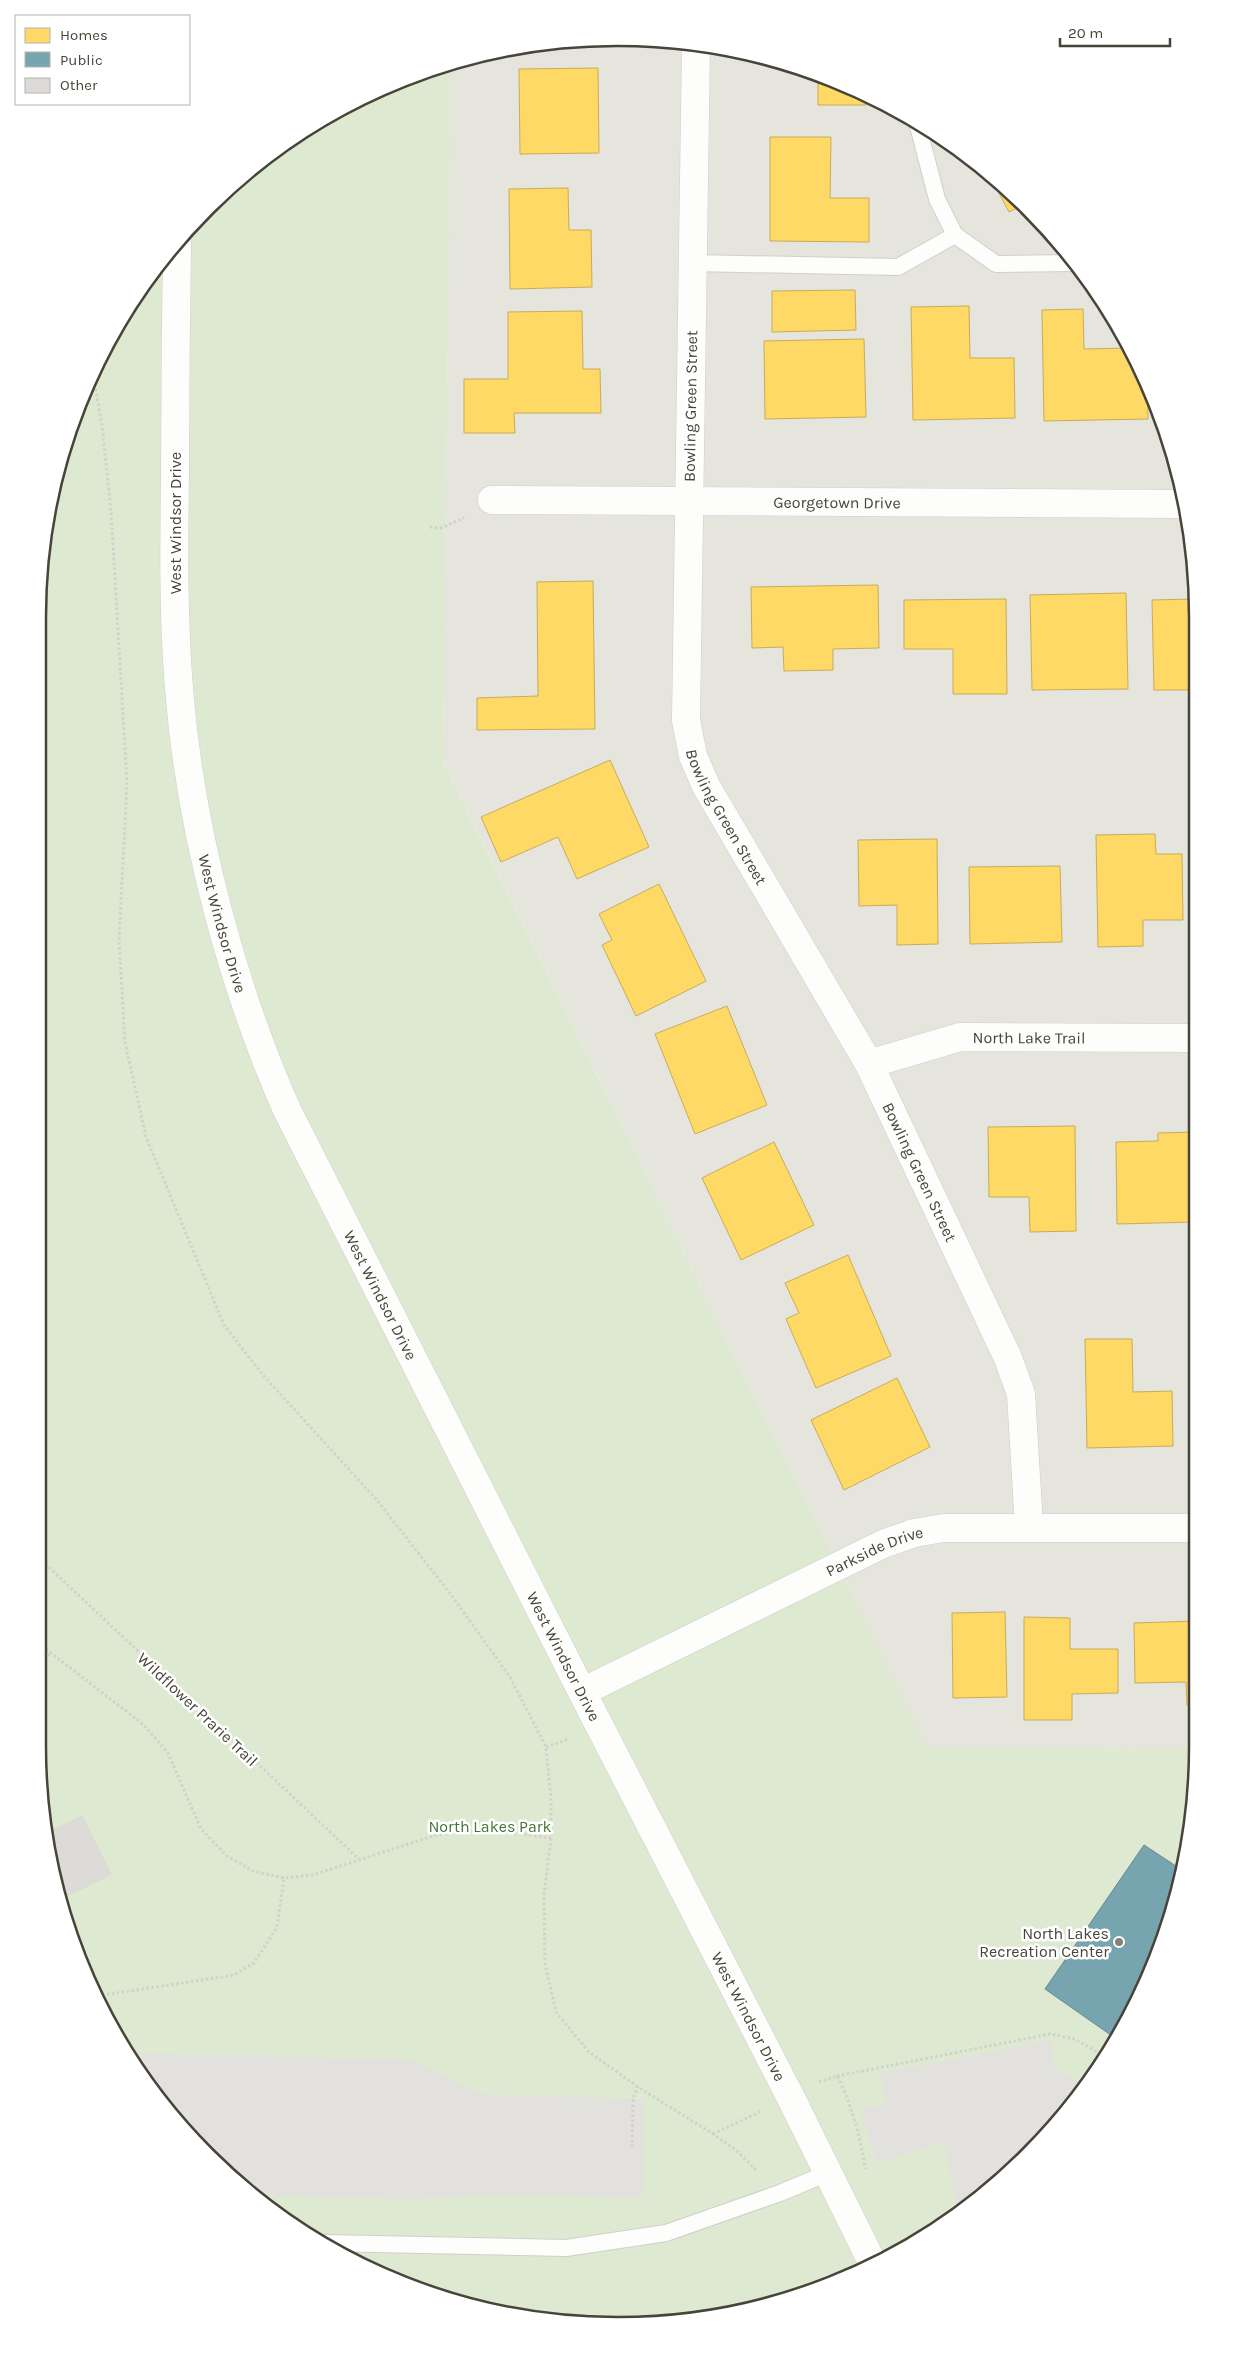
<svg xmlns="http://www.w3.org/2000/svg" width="1235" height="2363" font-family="Karla,sans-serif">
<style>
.residential{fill:#e5e4dd}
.green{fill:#ddead1}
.parking{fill:#e2e1de}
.homes{fill:#ffd966;stroke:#c8ac59}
.public{fill:#76a5af;stroke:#68888c}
.building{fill:#dcdbd7;stroke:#dad9d4}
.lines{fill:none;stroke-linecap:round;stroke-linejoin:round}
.service-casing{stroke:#d0cfcb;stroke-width:18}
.minor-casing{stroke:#d0cfcb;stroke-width:29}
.tertiary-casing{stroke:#d0cfcb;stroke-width:29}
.path{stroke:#d2d2cc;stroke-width:3;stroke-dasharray:2.5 2.5;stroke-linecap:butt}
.service{stroke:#fdfdfc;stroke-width:16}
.minor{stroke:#fdfdfc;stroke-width:28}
.tertiary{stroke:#fdfdfc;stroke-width:28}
.poi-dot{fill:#848179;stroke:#fff;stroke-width:2}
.labels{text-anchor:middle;stroke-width:5;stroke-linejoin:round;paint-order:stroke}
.street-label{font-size:16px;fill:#48443a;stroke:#fff}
.park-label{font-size:16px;fill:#457433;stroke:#fff}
.poi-label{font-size:16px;fill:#48443a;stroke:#fff;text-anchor:end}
.rim{fill:none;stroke:#48443a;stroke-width:2.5}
</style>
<rect width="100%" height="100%" fill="#f2f2ee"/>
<path class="residential" d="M656 39 768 57 874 97 1000 181 1100 295 1153 396 1192 542 1196 1749 927 1747 443 760 451 64 542 42Z"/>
<path class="green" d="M451 64 443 761 927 1747 1196 1749V1783L1178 1896 1138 2002 1078 2098 1027 2156 940 2228 874 2266 768 2306 693 2321 579 2324 468 2306 395 2281 296 2228 235 2181 158 2099 115 2035 68 1932 49 1858 38 1745 39 580 57 468 97 361 158 264 235 181 328 115 431 68Z"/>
<g class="parking">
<path d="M1051 2040 1055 2071 1086 2085 1078 2098 1027 2156 958 2213 944 2142 878 2163 859 2109 886 2105 881 2073Z"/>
<path d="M127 2053 412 2060 479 2094 643 2099V2197L477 2195 415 2199 253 2195 235 2181 158 2099Z"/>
</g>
<g class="homes">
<path d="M770 58 791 66H770Z"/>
<path d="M598 68 599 153 520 154 519 69Z"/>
<path d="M818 76 867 95 866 105H818Z"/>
<path d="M770 137H831L830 198H869V242L770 241Z"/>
<path d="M989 174 1000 181 1021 206 1009 212Z"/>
<path d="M568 188 569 230H591L592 287 510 289 509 189Z"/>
<path d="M855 290 856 330 772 332V291Z"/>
<path d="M969 306 970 358H1014L1015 418 913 420 911 307Z"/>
<path d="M1083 309 1084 349 1128 348 1147 384 1148 419 1044 421 1042 310Z"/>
<path d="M582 311 583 369H600L601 413H514L515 433H464V379H508V312Z"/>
<path d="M864 339 866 417 765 419 764 341Z"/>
<path d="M593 581 595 729 477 730V698L538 696 537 582Z"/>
<path d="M878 585 879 648 833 649V670L784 671 783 647 752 648 751 587Z"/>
<path d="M1126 593 1128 689 1032 690 1030 595Z"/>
<path d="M1006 599 1007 694H953V649H904V600Z"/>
<path d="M1193 599V690H1154L1152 600Z"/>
<path d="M610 760 649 847 577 879 558 837 501 862 481 817Z"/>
<path d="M1155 834 1156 854H1182L1183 920H1143V946L1098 947 1096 835Z"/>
<path d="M937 839 938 944 897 945V905L859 906 858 840Z"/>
<path d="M1060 866 1062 942 970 944 969 867Z"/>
<path d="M659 884 706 981 636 1016 602 945 612 940 599 914Z"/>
<path d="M727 1006 767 1105 695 1134 655 1034Z"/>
<path d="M1075 1126 1076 1231 1030 1232 1029 1197H989L988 1127Z"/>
<path d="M1194 1132 1195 1222 1117 1224 1116 1142 1158 1141V1133Z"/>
<path d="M774 1142 814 1225 741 1260 702 1178Z"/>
<path d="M848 1255 891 1356 816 1388 786 1319 799 1313 785 1283Z"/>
<path d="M1085 1339H1132L1133 1392 1172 1391 1173 1446 1087 1448Z"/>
<rect x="1192" y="1371" width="3" height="52"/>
<path d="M897 1378 930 1447 844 1490 811 1420Z"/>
<path d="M1005 1612 1007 1697 953 1698 952 1613Z"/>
<path d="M1024 1617 1070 1618V1649H1118V1693L1072 1694V1720H1024Z"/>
<path d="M1196 1621V1705H1187L1186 1682 1135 1683 1134 1623Z"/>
</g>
<path class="public" d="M1144 1845 1182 1870 1178 1896 1138 2002 1115 2038 1045 1989Z"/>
<path class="building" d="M82 1816 111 1874 65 1897 52 1872 46 1833Z"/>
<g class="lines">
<g class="service-casing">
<g id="service">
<path d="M918 126 937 199 955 235 996 264 1072 263"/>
<path d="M692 263 898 267 955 235"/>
<path d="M324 2243 566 2248 666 2233 780 2193 828 2173"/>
</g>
</g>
<g class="minor-casing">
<g id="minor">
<path id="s1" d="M696 45 686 720 693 756 706 786 869 1064 1008 1358 1021 1394 1029 1526"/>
<path id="s2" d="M492 500 1182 504"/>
<path id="s3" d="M869 1064 960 1037 1194 1038"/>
<path id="s4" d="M582 1692 883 1544 914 1533 944 1528H1195"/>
</g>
</g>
<g class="tertiary-casing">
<g id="tertiary">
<path id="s5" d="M177 244C176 321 175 397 175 474 174 550 173 625 180 700 192 835 232 986 287 1110L582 1692 791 2098 874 2266"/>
</g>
</g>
<g class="path">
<path d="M93 374 102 425 111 511 127 783 119 940 125 1042 146 1137 224 1325 262 1374 376 1499 452 1596 510 1677 546 1747 551 1799V1838L544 1895 545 1964 556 2012 588 2051 638 2087 713 2134 736 2150 758 2172"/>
<path d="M430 527 441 528 464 518"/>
<path d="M38 1557 359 1859"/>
<path d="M38 1643 144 1725 168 1753 201 1829 227 1856 253 1871 284 1878 313 1875 436 1835 464 1831 507 1832 551 1838"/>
<path d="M38 1654 52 1655"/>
<path d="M546 1747 569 1739"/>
<path d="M97 1996 234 1975 254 1963 277 1927 284 1878"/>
<path d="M837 2076 1050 2034 1075 2039 1097 2052"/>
<path d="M819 2082 837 2076C849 2096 863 2146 865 2169"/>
<path d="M713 2134 762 2111"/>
<path d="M632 2147 633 2098 638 2087"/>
</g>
<use href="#service" class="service"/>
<use href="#minor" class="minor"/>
<use href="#tertiary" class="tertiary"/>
</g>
<circle class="poi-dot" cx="1119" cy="1942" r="5"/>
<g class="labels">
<g class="street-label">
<text transform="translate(690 406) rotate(-89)" y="6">Bowling Green Street</text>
<text dy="6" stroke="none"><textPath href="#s2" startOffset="345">Georgetown Drive</textPath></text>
<text transform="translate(175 523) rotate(-90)" y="6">West Windsor Drive</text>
<text dy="6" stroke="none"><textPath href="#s1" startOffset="781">Bowling Green Street</textPath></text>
<text dy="6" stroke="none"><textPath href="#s5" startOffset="684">West Windsor Drive</textPath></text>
<text dy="6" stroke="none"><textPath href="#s3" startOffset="164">North Lake Trail</textPath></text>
<text dy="6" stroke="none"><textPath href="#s1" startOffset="1186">Bowling Green Street</textPath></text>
<text dy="6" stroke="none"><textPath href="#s5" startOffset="1089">West Windsor Drive</textPath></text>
<text dy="6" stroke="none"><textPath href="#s4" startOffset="325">Parkside Drive</textPath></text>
<text dy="6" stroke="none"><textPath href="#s5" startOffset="1494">West Windsor Drive</textPath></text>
<text transform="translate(198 1709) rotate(43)" y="6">Wildflower Prarie Trail</text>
<text dy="6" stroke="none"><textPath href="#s5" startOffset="1899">West Windsor Drive</textPath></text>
</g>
<g class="park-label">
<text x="490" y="1832">North Lakes Park</text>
</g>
<g class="poi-label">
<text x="1109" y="1939">North Lakes<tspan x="1109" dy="18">Recreation Center</tspan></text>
</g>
</g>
<path d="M0 0H1235V2363H0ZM617 46H618A571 571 0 0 1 1189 617V1746A571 571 0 0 1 618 2317H617A571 571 0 0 1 46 1746V617A571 571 0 0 1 617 46Z" fill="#fff" fill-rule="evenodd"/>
<path class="rim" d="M617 46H618A571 571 0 0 1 1189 617V1746A571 571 0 0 1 618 2317H617A571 571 0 0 1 46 1746V617A571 571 0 0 1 617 46Z"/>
<rect x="15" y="15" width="175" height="90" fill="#ffffff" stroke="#b6b4b0"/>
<rect x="25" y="28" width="25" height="15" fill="#ffd966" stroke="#b6b4b0"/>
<text x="60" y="40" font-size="15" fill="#48443a">Homes</text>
<rect x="25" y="52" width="25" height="15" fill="#76a5af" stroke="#b6b4b0"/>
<text x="60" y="65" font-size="15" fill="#48443a">Public</text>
<rect x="25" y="78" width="25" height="15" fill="#dcdbd7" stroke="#b6b4b0"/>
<text x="60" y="90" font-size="15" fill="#48443a">Other</text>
<path d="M1060 38v8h110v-8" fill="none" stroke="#48443a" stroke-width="2.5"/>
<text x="1068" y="38" font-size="15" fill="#48443a" stroke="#ffffff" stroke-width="4" paint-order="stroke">20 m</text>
</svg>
